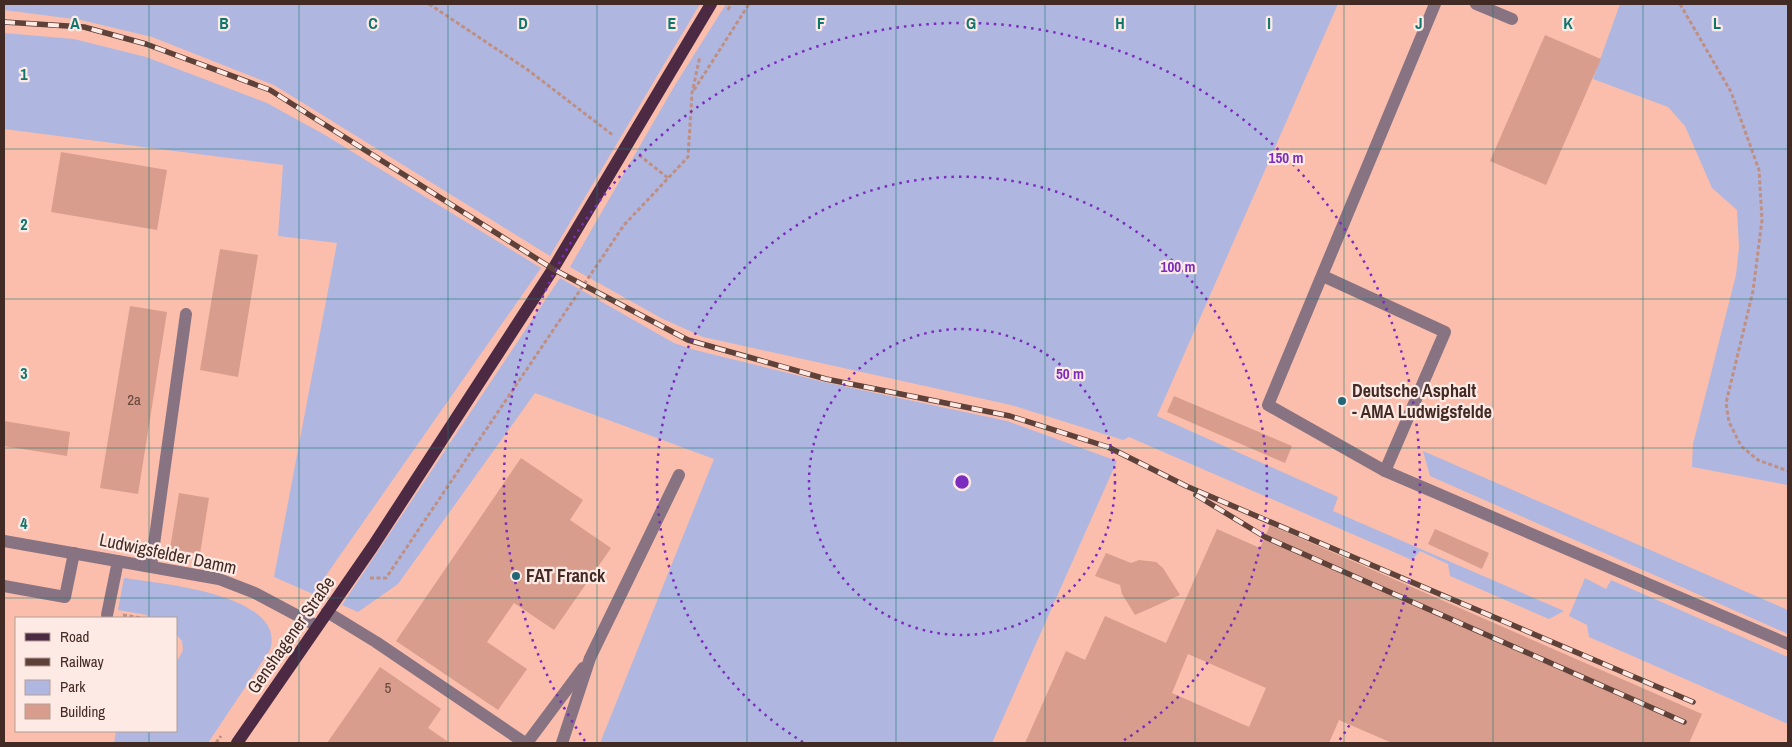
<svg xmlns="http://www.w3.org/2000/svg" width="1792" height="747" font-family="'Archivo Narrow',sans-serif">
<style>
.green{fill:#afb7e0}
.building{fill:#d89d8c;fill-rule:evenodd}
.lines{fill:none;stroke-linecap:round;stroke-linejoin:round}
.path{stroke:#c08f81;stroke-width:3;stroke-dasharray:4 2.5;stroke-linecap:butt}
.minor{stroke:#887382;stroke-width:12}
.major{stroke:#4c2a43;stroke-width:12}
.rail-casing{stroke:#5e4139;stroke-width:5.5}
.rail{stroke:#feeae5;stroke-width:4;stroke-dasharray:11;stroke-linecap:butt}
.grid{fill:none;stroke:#0f766e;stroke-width:1;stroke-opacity:0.55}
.ring{fill:none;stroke:#7b2cbf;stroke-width:2.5;stroke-dasharray:2.5 5}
.poi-dot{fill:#226778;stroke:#feeae5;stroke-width:2}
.labels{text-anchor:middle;stroke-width:4.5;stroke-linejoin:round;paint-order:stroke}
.number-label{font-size:15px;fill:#68483f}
.poi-label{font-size:18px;font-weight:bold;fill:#432b25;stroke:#feeae5;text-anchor:start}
.street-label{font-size:18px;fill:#432b25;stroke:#feeae5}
.grid-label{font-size:16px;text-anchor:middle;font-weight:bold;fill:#0f766e;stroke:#feeae5;stroke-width:4.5;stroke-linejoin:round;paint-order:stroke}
.centre{fill:#7b2cbf;stroke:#feeae5;stroke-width:2.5}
.ring-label{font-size:15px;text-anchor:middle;font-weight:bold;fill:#7b2cbf;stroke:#feeae5;stroke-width:4.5;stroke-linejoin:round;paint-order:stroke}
</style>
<rect width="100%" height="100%" fill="#fbbeac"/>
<g class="green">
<path d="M4 4H700L550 256 274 85 152 37 81 20 4 10Z"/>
<path d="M726 4H1338L1157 416 1338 497 1333 511 1564 611 1549 619 1450 576 1448 564 1420 551 1412 560 1129 437 1123 440 1011 405 703 337 661 318 570 267 675 85Z"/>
<path d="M1620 4H1788V485L1692 467 1693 444 1736 275 1739 247 1737 210 1712 188 1685 126 1668 107 1593 79Z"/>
<path d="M4 33 74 39 146 57 267 103 325 135 541 268 313 594 274 577 337 243 278 236 283 165 4 129Z"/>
<path d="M560 278 674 343 695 350 824 382 1007 421 1117 461 992 743H600L714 459 535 393 398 584 358 612 342 605Z"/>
<path d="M1423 451 1788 610V634L1430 476Z"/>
<path d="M124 578C157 583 288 594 270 650L208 743H114L116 731H176V663L183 650 182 641 176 634V618H147V615L118 610Z"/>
<path d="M1585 578 1606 589 1611 580 1788 657V724L1589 637 1587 625 1569 616Z"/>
</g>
<g class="building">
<path d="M1545 35 1601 59 1546 185 1490 161Z"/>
<path d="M61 152 167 170 157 230 51 212Z"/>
<path d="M220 249 258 255 238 377 200 370Z"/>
<path d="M130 306 167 312 138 494 100 488Z"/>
<path d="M1174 396 1292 446 1285 463 1167 412Z"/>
<path d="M4 421 70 432 67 456 4 446Z"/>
<path d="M521 458 583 500 570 520 611 548 554 630 514 603 487 642 527 669 498 710 396 641Z"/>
<path d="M179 493 209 498 200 554 170 549Z"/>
<path d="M1270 525 1702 714 1689 743H1392L1339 720 1329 743H1025L1066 651 1085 660 1105 616 1166 643 1217 529 1260 548ZM1188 654 1266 688 1249 727 1172 693Z"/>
<path d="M1435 529 1489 553 1482 569 1428 544Z"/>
<path d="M1106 553 1131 563 1139 560 1156 562 1163 568 1180 595 1135 615 1122 594 1120 585 1095 576Z"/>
<path d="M380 667 441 709 428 728 450 743H327Z"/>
</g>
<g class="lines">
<g class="path">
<path d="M429 4 528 70 614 136"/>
<path d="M1680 4 1731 92 1759 170 1762 220 1753 291 1726 403 1729 422 1741 446 1758 460 1788 471"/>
<path d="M728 10 731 4"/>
<path d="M694 90 749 4"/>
<path d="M639 155 668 178"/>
<path d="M370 578H386L624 225 688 157 692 93 700 56"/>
<path d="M123 615 141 618"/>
<path d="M216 743 221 736"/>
</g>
<g class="minor">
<path d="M1435 4 1268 405 1385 471 1788 644"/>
<path d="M1476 4 1512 19"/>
<path d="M1323 276 1445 332 1385 471"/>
<path d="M4 541 219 579 255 593 317 626"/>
<path d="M151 566 186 314"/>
<path d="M4 586 65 597 74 553"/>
<path d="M327 612 376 642 525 743"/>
<path d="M107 615 118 561"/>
<path d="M527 743 583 668"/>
<path d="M562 743 590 658 679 475"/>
</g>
<path class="major" d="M237 743 373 546 553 269 711 4"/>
<g class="rail-casing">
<g id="rail">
<path d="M4 22 84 27 146 44 270 90 553 269 688 340 826 379 1010 416 1108 447 1186 486 1693 702"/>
<path d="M1196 495 1265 537 1684 722"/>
</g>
</g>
<use href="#rail" class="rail"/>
</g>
<path class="grid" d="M149 4V618M299 4V743M448 4V743M597 4V743M747 4V743M896 4V743M1045 4V743M1195 4V743M1344 4V743M1493 4V743M1643 4V743M4 149H1788M4 299H1788M4 448H1788M4 598H1788M149 731V743"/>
<g class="ring">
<circle cx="962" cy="482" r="153"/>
<path d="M803 742A305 305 0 1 1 1121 742"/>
<path d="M585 741A458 458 0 1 1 1339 741"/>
</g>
<g class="poi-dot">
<circle cx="1342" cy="401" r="5"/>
<circle cx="516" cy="576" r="5"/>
</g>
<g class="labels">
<g class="number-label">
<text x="134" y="405">2a</text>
<text x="388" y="693">5</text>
</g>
<g class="poi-label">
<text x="1352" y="397">Deutsche Asphalt<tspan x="1352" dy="21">- AMA Ludwigsfelde</tspan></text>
<text x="526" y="582">FAT Franck</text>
</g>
<g class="street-label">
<text transform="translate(168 554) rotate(12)" y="6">Ludwigsfelder Damm</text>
<text transform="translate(291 635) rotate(-55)" y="6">Genshagener Straße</text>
</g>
</g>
<g class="grid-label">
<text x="75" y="29">A</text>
<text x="224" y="29">B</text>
<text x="373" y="29">C</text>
<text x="523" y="29">D</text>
<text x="672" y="29">E</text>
<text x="821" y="29">F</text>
<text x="971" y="29">G</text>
<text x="1120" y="29">H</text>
<text x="1269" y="29">I</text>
<text x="1419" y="29">J</text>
<text x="1568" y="29">K</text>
<text x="1717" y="29">L</text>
<text x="24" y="80">1</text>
<text x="24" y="230">2</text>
<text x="24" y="379">3</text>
<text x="24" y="529">4</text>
</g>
<circle cx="962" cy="482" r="8" class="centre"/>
<g class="ring-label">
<text x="1286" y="163">150 m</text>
<text x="1178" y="272">100 m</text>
<text x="1070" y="379">50 m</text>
</g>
<rect width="1792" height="747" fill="none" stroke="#432b25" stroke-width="10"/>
<rect x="15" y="617" width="162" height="115" fill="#feeae5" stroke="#b39e98"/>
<rect x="25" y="633" width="25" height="8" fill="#4c2a43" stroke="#b39e98"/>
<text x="60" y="642" font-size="15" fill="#432b25">Road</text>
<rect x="25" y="658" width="25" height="8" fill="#5e4139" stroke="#b39e98"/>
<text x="60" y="667" font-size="15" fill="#432b25">Railway</text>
<rect x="25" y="680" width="25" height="15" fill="#afb7e0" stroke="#b39e98"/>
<text x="60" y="692" font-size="15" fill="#432b25">Park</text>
<rect x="25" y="704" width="25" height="15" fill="#d89d8c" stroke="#b39e98"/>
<text x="60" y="717" font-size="15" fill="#432b25">Building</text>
</svg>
